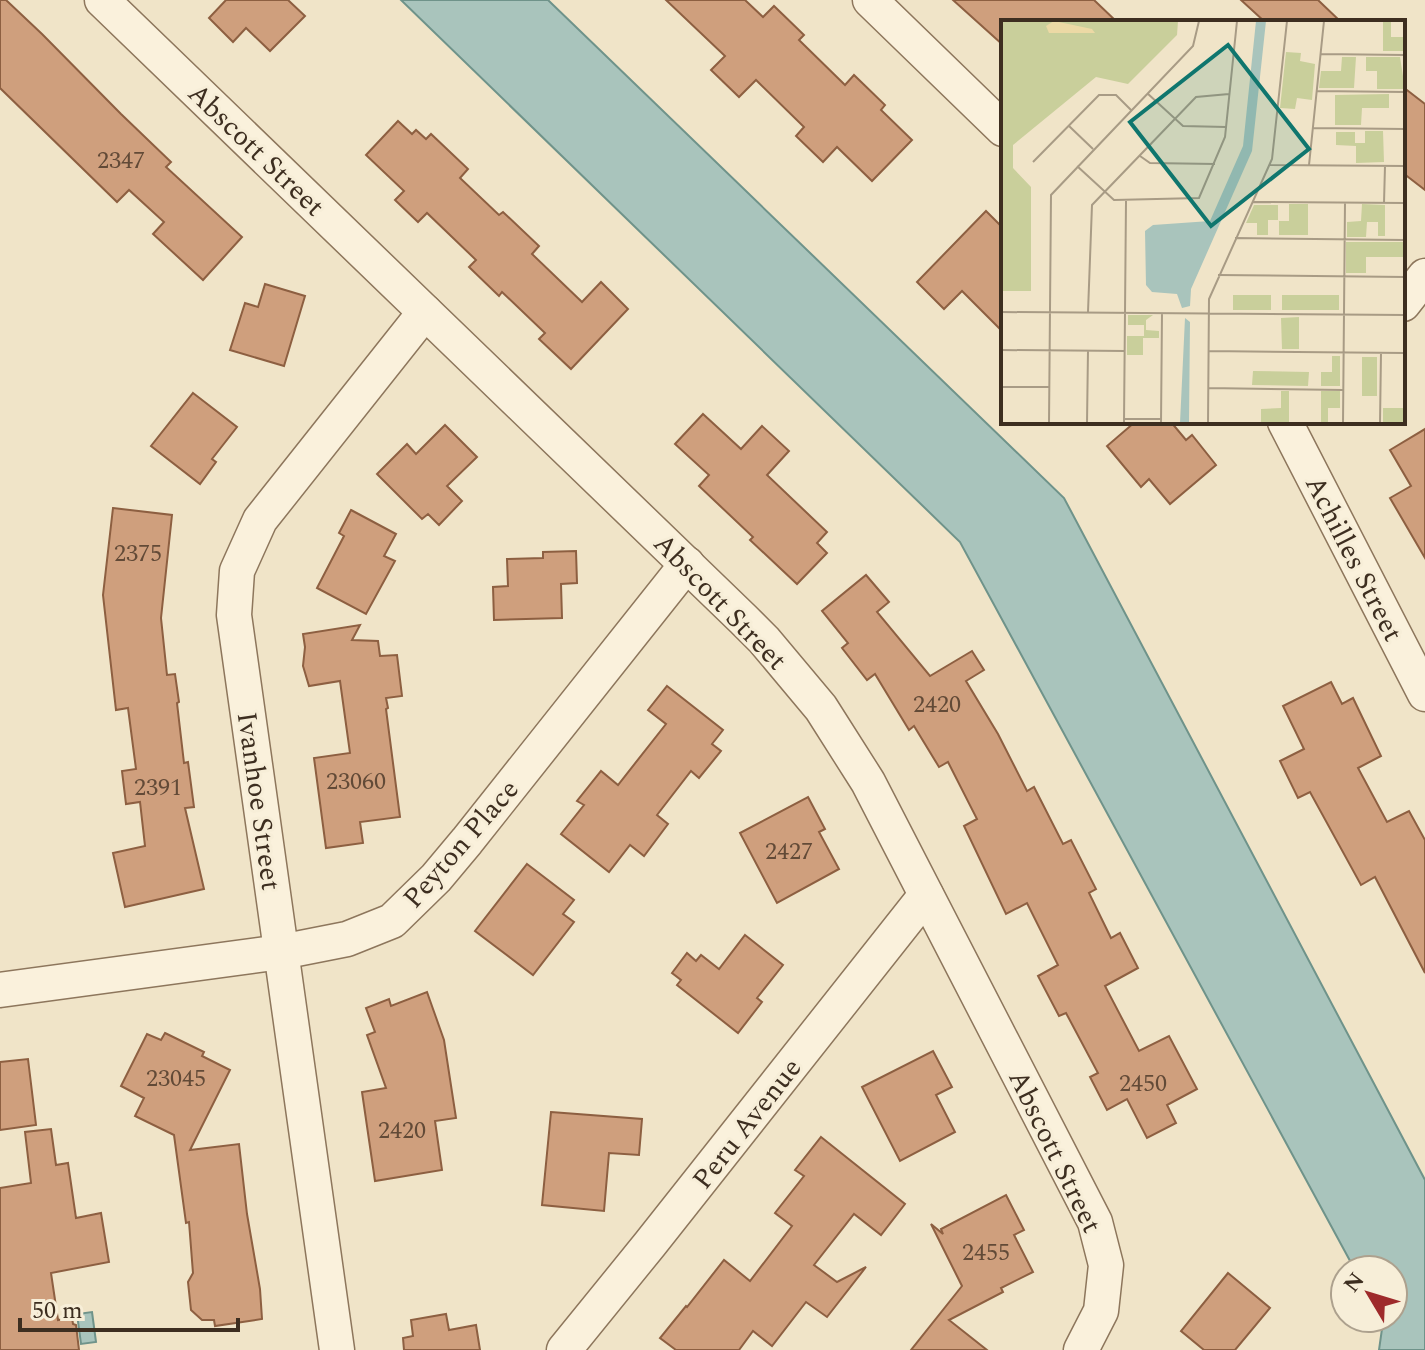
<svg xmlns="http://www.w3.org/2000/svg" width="1425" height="1350" font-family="Spectral,serif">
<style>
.water{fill:#a9c4bc;stroke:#6f938a;stroke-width:2}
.building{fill:#cf9f7d;stroke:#8d5f41;stroke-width:2}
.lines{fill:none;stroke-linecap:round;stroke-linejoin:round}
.street-casing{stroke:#8d765c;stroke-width:37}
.street{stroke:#faf1dc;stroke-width:34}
.labels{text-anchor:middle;stroke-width:6;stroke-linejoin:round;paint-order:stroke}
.number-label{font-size:24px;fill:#624a37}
.street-label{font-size:28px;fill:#3d2e20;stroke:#f7eed8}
.inset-road{fill:none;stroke:#a89b85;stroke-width:2}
.view{fill:#0f766e;fill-opacity:0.15;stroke:#0f766e;stroke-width:4}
.inset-edge{fill:none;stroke:#3d2e20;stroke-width:4}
</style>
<rect width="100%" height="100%" fill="#f0e4c8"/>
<g class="water">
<path d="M401 0H548L1064 498 1425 1180V1350H1379L1383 1322 1381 1318H1393V1270H1355L960 542Z"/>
<path d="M92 1312 96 1342 81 1344 77 1314Z"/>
</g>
<g class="building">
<path d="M0 0H6L42 34 121 114 171 162 166 167 242 237 203 280 153 234 164 222 129 190 117 202 0 88Z"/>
<path d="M226 0H288L305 16 270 51 246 28 233 42 209 18Z"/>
<path d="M666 0H745L763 17 774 6 804 35 799 40 845 85 854 75 885 105 881 110 912 140 872 181 837 147 823 162 796 136 804 127 756 80 739 97 711 70 725 56Z"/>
<path d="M953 0H1094L1117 22H1003V45Z"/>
<path d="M1241 0H1318L1341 22H1265Z"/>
<path d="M1403 87 1425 104V190L1403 173Z"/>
<path d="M398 121 412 134 416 130 426 139 431 134 468 169 460 178 499 215 503 212 539 246 532 254 582 302 601 282 628 309 571 369 539 339 545 333 502 292 499 296 469 267 476 260 427 213 418 222 395 200 404 191 366 155Z"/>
<path d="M986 211 1003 228V332L962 291 944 309 917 282Z"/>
<path d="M265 284 305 296 284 366 230 350 245 303 258 307Z"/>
<path d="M193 393 237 427 212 459 216 462 200 484 151 446Z"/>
<path d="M703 414 741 449 762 426 789 451 767 475 827 532 817 543 827 553 797 584 750 540 753 537 699 486 709 475 675 444Z"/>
<path d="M1135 422H1171L1186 440 1192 435 1216 465 1170 504 1149 479 1141 487 1107 446Z"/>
<path d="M445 425 477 457 447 486 462 501 439 525 428 514 422 519 377 474 407 444 416 454Z"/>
<path d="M1425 429V558L1390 498 1411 486 1390 450Z"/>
<path d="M113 508 172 515 161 618 167 675 175 674 179 702 177 703 184 763 188 762 194 807 185 808 204 889 125 907 113 853 145 846 140 802 126 804 122 771 136 769 128 708 116 710 103 595Z"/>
<path d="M351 510 396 534 384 556 395 561 366 614 317 588 344 536 339 533Z"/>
<path d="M576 551 577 583 561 584 562 618 494 620 493 587 508 586 507 559 543 558V552Z"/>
<path d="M866 575 889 602 877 612 930 676 972 651 984 670 966 681 998 734 1027 791 1034 787 1063 844 1071 840 1096 889 1089 893 1111 938 1120 933 1138 968 1105 986 1139 1051 1169 1036 1197 1089 1167 1105 1176 1123 1147 1138 1127 1099 1107 1110 1090 1077 1098 1073 1066 1013 1059 1016 1038 976 1058 965 1027 903 1006 914 964 826 977 819 948 762 939 767 914 726 909 730 875 674 867 680 842 648 848 643 822 611Z"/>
<path d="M360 625 352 640 378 641 380 656 397 655 402 696 386 698 388 708 386 709 400 817 360 822 363 843 326 848 314 758 350 753 340 681 309 686 303 666 305 647 303 634Z"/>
<path d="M1331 682 1342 704 1353 698 1381 756 1358 768 1387 822 1409 811 1425 840V973L1375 877 1361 885 1310 792 1298 798 1280 761 1304 749 1283 706Z"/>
<path d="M667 686 723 730 712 744 721 751 699 778 691 771 657 815 668 824 644 856 630 845 609 872 561 834 584 805 577 801 601 771 618 785 666 724 648 710Z"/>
<path d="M808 797 825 829 819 832 839 869 777 903 740 833Z"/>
<path d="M527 864 574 900 563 914 574 922 533 975 475 931Z"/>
<path d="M745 935 783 965 757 998 762 1002 738 1033 677 985 681 980 672 973 687 953 696 961 701 955 719 969Z"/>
<path d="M427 992 444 1040 456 1118 435 1121 442 1170 375 1181 362 1092 386 1088 367 1035 375 1032 366 1008 389 999 391 1006Z"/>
<path d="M165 1033 204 1052 202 1056 230 1070 190 1150 239 1144 247 1214 260 1289 262 1319 215 1326 214 1320H202L191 1310 188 1282 193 1273 189 1222 186 1223 174 1135 135 1116 144 1098 121 1086 147 1034 161 1040Z"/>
<path d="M933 1051 952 1087 936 1095 955 1132 900 1161 862 1087Z"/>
<path d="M28 1059 36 1125 0 1130V1062Z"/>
<path d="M551 1112 642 1119 639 1155 609 1153 604 1211 542 1205Z"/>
<path d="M51 1129 56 1165 68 1163 76 1218 101 1213 109 1262 51 1273 58 1320 72 1318 73 1324 76 1325 79 1350H0V1188L31 1183 25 1132Z"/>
<path d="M821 1137 905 1204 881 1235 854 1214 814 1265 837 1282 866 1267 827 1317 806 1302 772 1346 753 1331 739 1350H676L660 1338 686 1306 687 1307 724 1260 750 1281 792 1226 775 1213 804 1176 795 1170Z"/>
<path d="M1006 1195 1024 1230 1014 1235 1033 1272 1001 1288 1003 1292 949 1320 987 1350H911L962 1286 931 1224 943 1234 941 1229Z"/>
<path d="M1228 1273 1270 1308 1235 1350H1204L1181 1331Z"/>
<path d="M446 1314 449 1330 476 1325 480 1350H404L403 1338 413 1336 411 1320Z"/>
</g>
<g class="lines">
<g class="street-casing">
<g id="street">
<path d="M102 0 743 619 764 640 821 708 868 782 1095 1222 1106 1265 1101 1311 1081 1350"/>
<path d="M870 0 1003 129"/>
<path d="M1403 304 1425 276"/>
<path d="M1285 422 1425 694"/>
<path d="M0 990 281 952 347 939 392 921 436 878 467 841 687 564"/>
<path d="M337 1350 234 615 237 571 260 520 425 312"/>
<path d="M564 1350 650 1244 926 895"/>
</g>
</g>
<use href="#street" class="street"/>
</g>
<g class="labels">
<g class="number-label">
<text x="121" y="168">2347</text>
<text x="138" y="561">2375</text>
<text x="937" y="712">2420</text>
<text x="356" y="789">23060</text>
<text x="158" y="795">2391</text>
<text x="789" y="859">2427</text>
<text x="176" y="1086">23045</text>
<text x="1143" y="1091">2450</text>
<text x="402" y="1138">2420</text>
<text x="986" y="1260">2455</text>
</g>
<g class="street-label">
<text transform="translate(257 149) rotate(44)" y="10">Abscott Street</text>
<text transform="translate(1355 558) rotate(63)" y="10">Achilles Street</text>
<text transform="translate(721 601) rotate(46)" y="10">Abscott Street</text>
<text transform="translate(260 801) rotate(82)" y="10">Ivanhoe Street</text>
<text transform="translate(460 843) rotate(-49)" y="10">Peyton Place</text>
<text transform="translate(746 1123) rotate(-52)" y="10">Peru Avenue</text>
<text transform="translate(1056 1151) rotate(64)" y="10">Abscott Street</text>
</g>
</g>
<g transform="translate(1001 20)">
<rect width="404" height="404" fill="#f0e4c8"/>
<path d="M0 1H177L176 15 127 64 95 57 12 125V148L30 167V271H0ZM382 1H390V17H404V31H382ZM285 32 300 33 299 41 314 44 311 80 296 78 294 89 279 88ZM341 37H355L353 68H318L320 51H340ZM365 37H399L404 69H376V51H365ZM388 74V88H361L360 105H334V75ZM364 111H382L383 142 355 143V126L335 125V112H354V123H364ZM288 184H307V215H278V201H288ZM361 184 384 185V216H377V202H366L365 217H346V202L360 201ZM253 185H277V200H267V215H256V203H245ZM345 222H404V237H365V253H345ZM232 275H270V290H232ZM281 275H338V290H281ZM127 295H152L145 300V310L158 311V318H142V335H126V316H143V305H127ZM298 297V329H281L280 298ZM331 336H339V366H320V352H331ZM361 337H376V376H361ZM252 351 308 352 307 366 251 365ZM280 371H288V403H260V389L280 388ZM320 371H339V388H327V402H320ZM382 388H404V403H382Z" fill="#c9cf9b"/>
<path d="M53 1 91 9 94 13H48L45 6Z" fill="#ecd9a5"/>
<path d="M255 1H265L251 131 190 269 189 286 181 288 176 274 151 272 145 265 144 211 152 205 209 201 242 126ZM184 298 189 302 188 403H179Z" fill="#a9c4bc"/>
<path class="inset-road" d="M319 34 404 35M315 71 404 72M146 73 182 106 225 107M68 106 92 129M312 108 404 109M139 136 149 143 214 144M32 142 98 75H115L130 90M269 145 404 146M308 145 323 1M76 146 113 180 198 178 224 117 236 1M252 182 404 183M383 183 384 146M234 218 404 220M217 255 404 257M0 292 404 295M87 292 91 185 195 77 228 74M0 330 124 331M207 331 404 333M0 367H48M207 368 342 370M123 399H160M48 403 50 175 192 26 198 1M86 403 87 330M123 403 125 181M160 403 161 293M207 403 208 279 271 139 286 1M342 403 344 182M379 403 380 333"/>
<path class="view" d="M227 25 308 129 210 206 129 102Z"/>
<rect width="404" height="404" class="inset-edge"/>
</g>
<g transform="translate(1369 1294) rotate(308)"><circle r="38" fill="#f7eed8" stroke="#ada18e" stroke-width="2"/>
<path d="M0-6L14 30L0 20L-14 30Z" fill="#9e2a2b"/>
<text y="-12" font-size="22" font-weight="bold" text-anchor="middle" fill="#3d2e20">N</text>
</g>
<path d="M20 1318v12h218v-12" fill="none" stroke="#3d2e20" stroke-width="4"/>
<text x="32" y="1318" font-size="24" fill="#3d2e20" stroke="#f7eed8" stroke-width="6" paint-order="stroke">50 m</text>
</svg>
